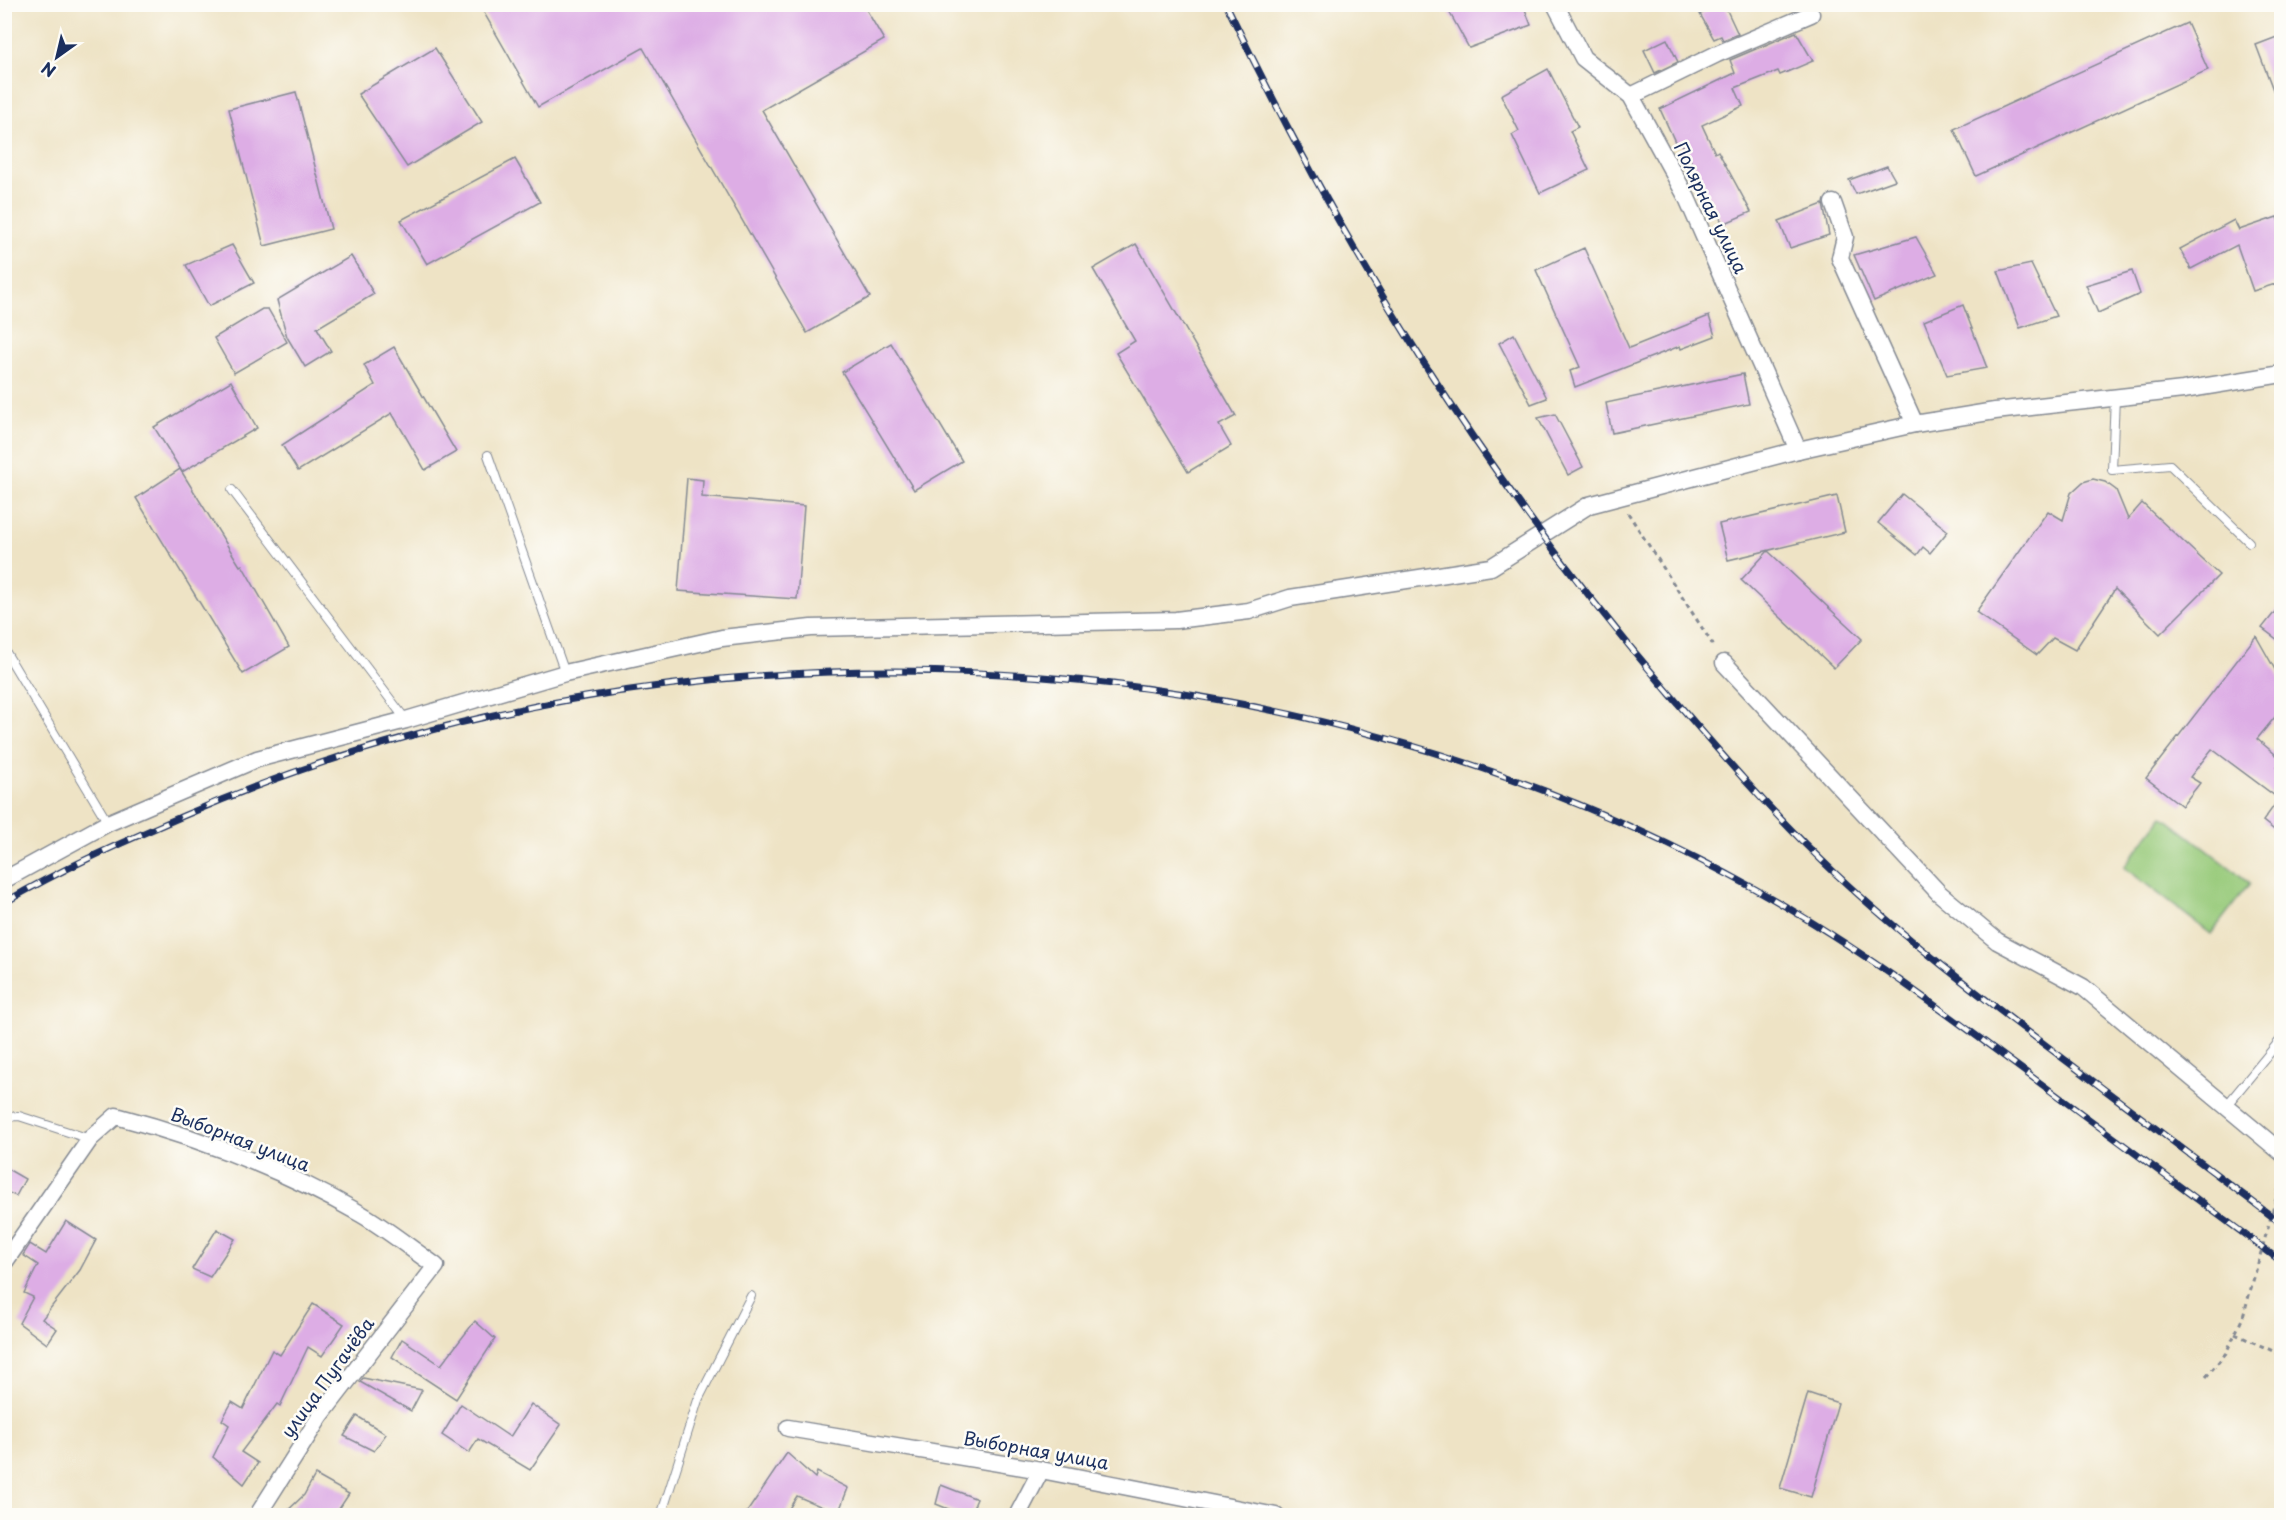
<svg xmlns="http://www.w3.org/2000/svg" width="2286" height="1520" font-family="'Playpen Sans',sans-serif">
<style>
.green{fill:#98ca7a;stroke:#5a7c6c;stroke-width:1.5}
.building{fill:#ddade5}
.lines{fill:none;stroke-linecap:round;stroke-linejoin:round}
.lane-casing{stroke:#848992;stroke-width:10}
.street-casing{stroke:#848992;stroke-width:19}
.path{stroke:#848992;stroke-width:3;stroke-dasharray:4.5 4.5;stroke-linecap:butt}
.lane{stroke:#fff;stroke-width:8}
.street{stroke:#fff;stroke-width:16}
.rail-casing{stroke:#1b2f5e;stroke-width:7}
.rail{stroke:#fdfcf7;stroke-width:4.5;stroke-dasharray:14;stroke-linecap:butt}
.labels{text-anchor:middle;stroke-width:5;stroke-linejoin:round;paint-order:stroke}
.street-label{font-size:18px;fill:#1b2f5e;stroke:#fdfcf7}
</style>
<rect width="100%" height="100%" fill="#fdfcf7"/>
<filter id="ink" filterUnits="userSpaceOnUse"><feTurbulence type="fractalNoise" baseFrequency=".0167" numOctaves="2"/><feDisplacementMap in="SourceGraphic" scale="12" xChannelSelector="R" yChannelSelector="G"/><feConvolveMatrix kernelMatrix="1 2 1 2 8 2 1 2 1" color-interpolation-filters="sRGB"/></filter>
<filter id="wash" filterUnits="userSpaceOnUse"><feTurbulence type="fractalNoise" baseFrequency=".008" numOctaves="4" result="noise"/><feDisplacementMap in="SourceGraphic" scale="24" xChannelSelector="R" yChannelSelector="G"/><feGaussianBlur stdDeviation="1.35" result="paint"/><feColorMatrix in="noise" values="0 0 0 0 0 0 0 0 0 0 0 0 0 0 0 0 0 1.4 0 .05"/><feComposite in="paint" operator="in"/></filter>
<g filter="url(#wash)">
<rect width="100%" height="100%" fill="#eee3c5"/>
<path class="green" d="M2163 816 2250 883 2211 934 2124 867Z"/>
<g id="blocks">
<g class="building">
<path d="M479 4H863L884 40 762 110 870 297 807 333 643 48 538 107Z"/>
<path d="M1445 4H1523L1531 25 1469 48Z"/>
<path d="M1724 4 1738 34 1723 40 1721 36 1714 39 1700 14Z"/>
<path d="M2187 23 2208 70 1976 176 1954 129Z"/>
<path d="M1796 32 1813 61 1780 75 1778 71 1735 88 1743 106 1702 125 1715 153 1718 151 1751 212 1723 224 1681 142 1676 144 1660 109 1735 73 1730 60Z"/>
<path d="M2282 35V108H2280L2256 45Z"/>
<path d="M1667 39 1678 62 1655 73 1644 50Z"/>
<path d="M435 48 482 122 407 167 358 94Z"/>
<path d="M1548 69 1578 127 1570 131 1589 170 1540 193 1512 135 1519 131 1501 95Z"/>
<path d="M296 92 331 229 264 246 229 109Z"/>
<path d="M515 159 540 202 427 264 401 220Z"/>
<path d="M1887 166 1895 180 1856 194 1849 180Z"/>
<path d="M1823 204 1829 235 1790 248 1779 221Z"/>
<path d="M2277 217 2282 230V282L2253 291 2237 245 2191 269 2180 249 2234 220 2239 230Z"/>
<path d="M1916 237 1937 274 1874 301 1854 255Z"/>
<path d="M1136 244 1236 416 1219 425 1231 446 1188 472 1116 353 1135 341 1093 269Z"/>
<path d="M232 245 254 283 209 306 186 265Z"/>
<path d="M1584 248 1629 348 1709 316 1715 336 1681 349 1680 346 1575 387 1570 371 1580 367 1536 270Z"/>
<path d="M351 256 374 294 317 328 331 351 305 367 287 337 277 300Z"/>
<path d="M2031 264 2056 316 2020 328 1998 271Z"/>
<path d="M2132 271 2140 294 2098 313 2086 285Z"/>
<path d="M1963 305 1987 368 1947 375 1924 321Z"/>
<path d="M262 309H268L287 342 234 373 214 338Z"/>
<path d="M1514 334 1547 398 1531 404 1499 343Z"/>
<path d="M891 343 962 461 914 490 842 372Z"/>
<path d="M394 347 456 452 425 470 392 413 298 471 282 445 375 385 364 365Z"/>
<path d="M1743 374 1749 404 1612 433 1606 403Z"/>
<path d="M231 381 257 428 182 472 154 427Z"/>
<path d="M1555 414 1583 467 1568 475 1538 418Z"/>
<path d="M180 469 240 566 242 565 289 647 243 674 136 498Z"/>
<path d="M687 478 703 480 702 497 804 506 797 599 678 591Z"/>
<path d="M2093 479 2105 482 2116 490 2128 519 2142 503 2219 575 2160 634 2115 589 2075 650 2053 638 2037 655 1976 612 2048 511 2063 520 2071 493 2083 482Z"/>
<path d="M1902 494 1948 531 1930 553 1923 547 1917 555 1878 523Z"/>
<path d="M1837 496 1845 532 1728 560 1719 524Z"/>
<path d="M1768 551 1862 639 1834 668 1741 580Z"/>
<path d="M2282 603V643L2262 628Z"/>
<path d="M2256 636 2282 682V722L2275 717 2257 739 2281 759 2277 767 2282 771V836L2263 821 2279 799 2212 749 2190 777 2200 783 2182 806 2146 778Z"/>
<path d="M4 1167 25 1179 16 1196 4 1191Z"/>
<path d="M66 1221 96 1240 80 1270 42 1319 57 1329 47 1344 19 1323 33 1297 24 1293 38 1265 23 1255 30 1244 46 1254Z"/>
<path d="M217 1229 235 1239 210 1277 192 1269Z"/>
<path d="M313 1304 344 1324 322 1356 308 1347 280 1406 277 1404 241 1452 258 1463 244 1484 213 1457 229 1425 222 1420 232 1402 243 1409 272 1350 280 1355Z"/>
<path d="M475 1321 495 1339 456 1399 392 1357 402 1339 441 1365Z"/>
<path d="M363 1378 422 1390 411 1411 360 1382Z"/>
<path d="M1808 1393 1838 1403 1811 1497 1780 1488Z"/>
<path d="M461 1404 510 1437 531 1404 561 1425 530 1470 478 1439 469 1453 442 1435Z"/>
<path d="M357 1416 386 1434 374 1451 344 1436Z"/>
<path d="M787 1453 815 1478 817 1472 848 1488 838 1514 797 1496 785 1515H745Z"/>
<path d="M315 1475 349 1494 335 1515H283L304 1495Z"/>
<path d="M941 1485 977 1499 970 1515H963L936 1504Z"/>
</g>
</g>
</g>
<g filter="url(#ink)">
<use href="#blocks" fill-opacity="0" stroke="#848992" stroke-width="1.5"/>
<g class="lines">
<g class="lane-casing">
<g id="lane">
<path d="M2115 397 2112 470 2170 465 2249 542"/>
<path d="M488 455 565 673"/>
<path d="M232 490 406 720"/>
<path d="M4 649 108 823"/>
<path d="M2226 1106 2282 1038"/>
<path d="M4 1117 19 1116 90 1139"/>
<path d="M661 1516 698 1400 751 1296"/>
</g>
</g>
<g class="street-casing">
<g id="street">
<path d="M1555 4 1583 58 1631 96 1687 198 1798 450"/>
<path d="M1631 96 1717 54 1811 14"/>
<path d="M1833 203 1845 237 1840 258 1915 424"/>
<path d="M1724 663 1939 893 1997 941 2083 987 2282 1153"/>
<path d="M4 880 108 823 257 759 406 720 565 673 722 638 811 628 1176 620 1249 611 1290 598 1491 567 1589 505 1798 450 1915 424 1995 411 2183 390 2282 374"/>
<path d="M4 1263 90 1139 116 1116C200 1138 286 1171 361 1214 387 1229 411 1249 436 1266L321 1415 257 1516"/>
<path d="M788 1428 1041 1470 1276 1516"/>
<path d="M1017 1516 1041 1470"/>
</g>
</g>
<g class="path">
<path d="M1628 513 1715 648"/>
<path d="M2276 581 2282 574"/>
<path d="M2235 1334 2282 1355"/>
<path d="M2206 1377 2226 1353 2243 1317 2282 1177"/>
</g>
<use href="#lane" class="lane"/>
<use href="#street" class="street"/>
<g class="rail-casing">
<g id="rail">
<path d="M1226 4C1347 257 1486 480 1669 693 1722 755 1776 818 1836 874 1904 938 1978 994 2052 1050 2129 1108 2205 1166 2282 1224"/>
<path d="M4 11 8 4"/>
<path d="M4 903C61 869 123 842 183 816 681 600 1279 626 1755 889 1853 943 1942 1010 2032 1077 2115 1139 2199 1200 2282 1262"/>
</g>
</g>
<use href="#rail" class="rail"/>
</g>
</g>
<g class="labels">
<g class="street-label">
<text transform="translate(1710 208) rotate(64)" y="6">Полярная улица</text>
<text transform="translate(240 1140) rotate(21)" y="6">Выборная улица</text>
<text transform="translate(328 1378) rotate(-54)" y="6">улица Пугачёва</text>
<text transform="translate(1036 1451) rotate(10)" y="6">Выборная улица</text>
</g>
</g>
<rect width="2286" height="1520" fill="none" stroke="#fdfcf7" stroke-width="24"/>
<g transform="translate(57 57) rotate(214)" stroke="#fdfcf7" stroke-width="4.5" paint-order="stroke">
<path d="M0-4.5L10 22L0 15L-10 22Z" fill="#1b2f5e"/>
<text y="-9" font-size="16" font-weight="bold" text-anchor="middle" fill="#1b2f5e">N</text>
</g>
</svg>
